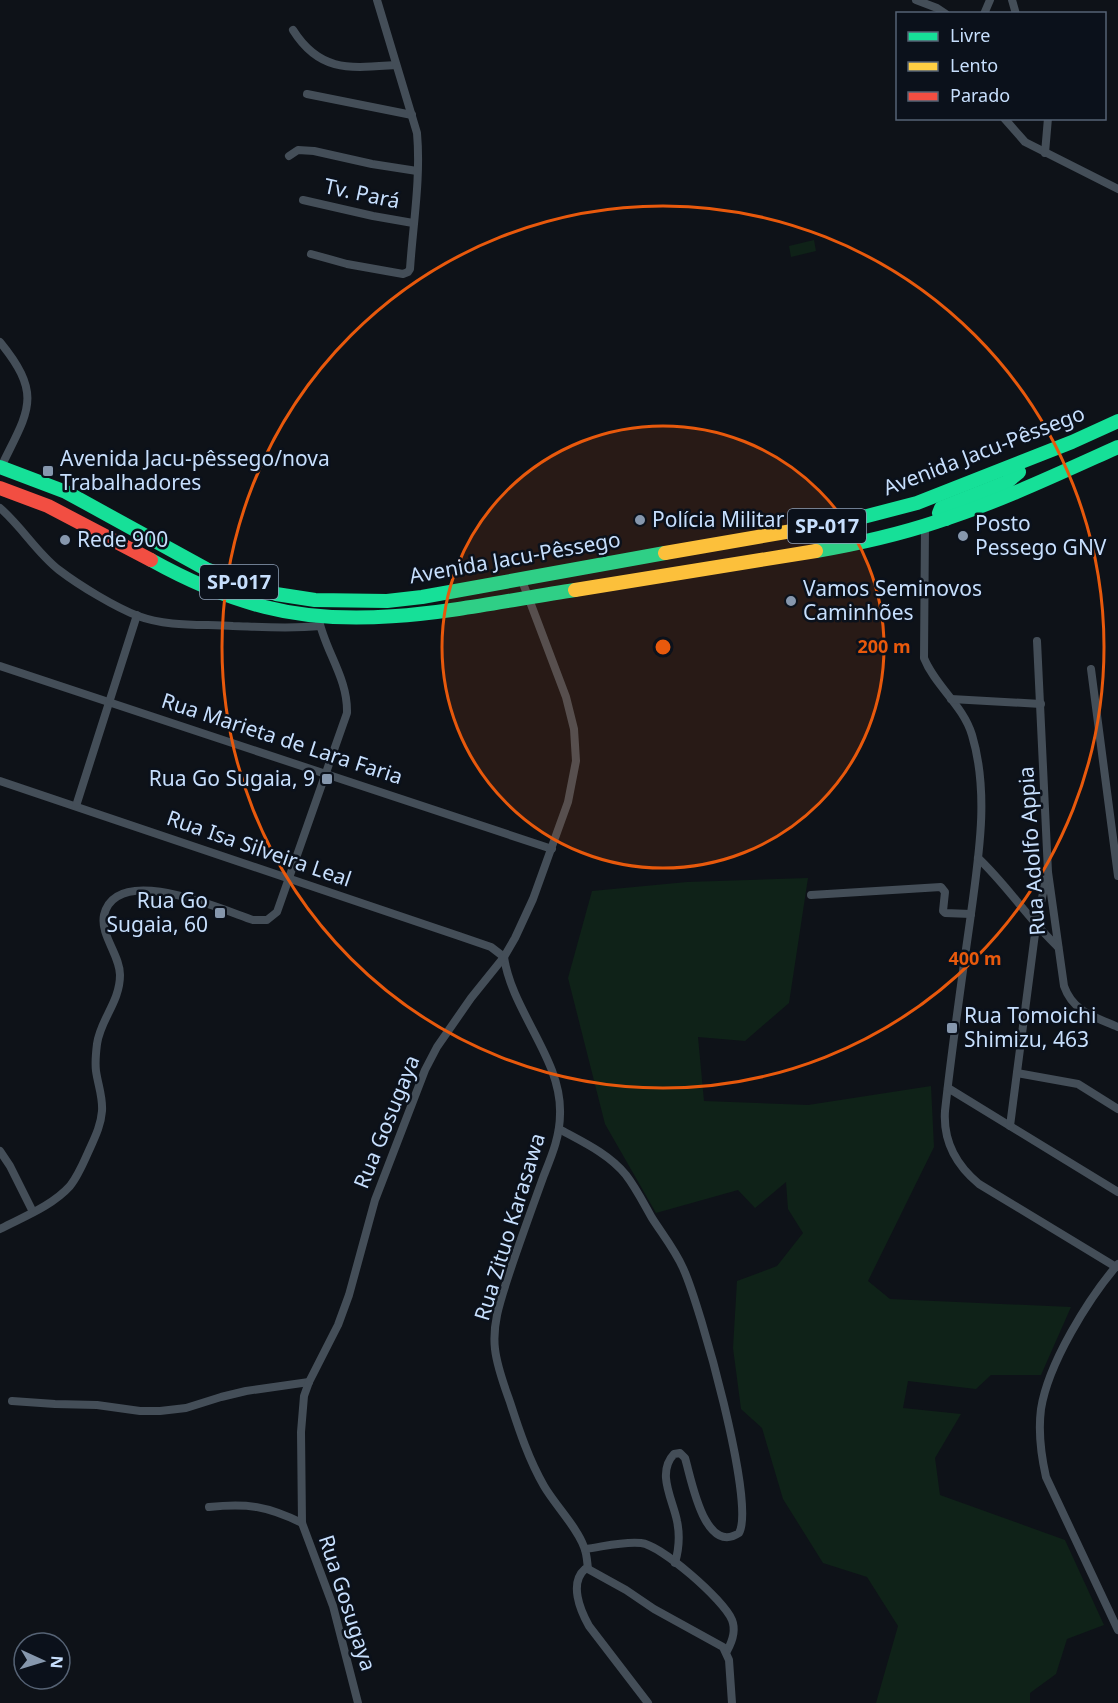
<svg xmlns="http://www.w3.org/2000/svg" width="1118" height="1703" font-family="'Noto Sans',sans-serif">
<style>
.green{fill:#0f2218}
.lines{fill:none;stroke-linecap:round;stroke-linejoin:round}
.street{stroke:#444e58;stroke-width:8}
.fast{stroke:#16e098;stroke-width:14}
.slow{stroke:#ffcf43;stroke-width:14}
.jam{stroke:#f24e42;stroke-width:14}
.ring{fill:none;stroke:#e8590c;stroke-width:3}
.poi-dot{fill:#8697ad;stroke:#0b111b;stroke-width:2}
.labels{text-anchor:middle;stroke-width:5;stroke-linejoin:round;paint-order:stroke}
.shield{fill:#0b111b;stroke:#8fa1b9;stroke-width:1.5}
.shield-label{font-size:20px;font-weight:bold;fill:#c7dffd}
.street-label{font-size:21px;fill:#c7dffd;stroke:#0b111b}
.poi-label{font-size:21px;fill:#c7dffd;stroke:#0b111b;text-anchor:start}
.centre{fill:#e8590c;stroke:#0b111b;stroke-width:3}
.ring-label{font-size:18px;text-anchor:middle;font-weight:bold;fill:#e8590c;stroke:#0b111b;stroke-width:5;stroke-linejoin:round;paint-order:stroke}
</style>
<rect width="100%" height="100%" fill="#0e1218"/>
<g class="green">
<path d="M814 240 816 251 791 257 789 246Z"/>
<path d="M808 878 789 1003 745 1041 698 1037 704 1101 808 1105 931 1086 934 1147 868 1281 890 1299 1071 1307 1041 1375H991L976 1389 908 1381 903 1408 961 1414 935 1458 940 1495 1065 1540 1104 1625 1067 1639 1056 1674 1030 1693V1703H876L898 1626 867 1577 823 1563 783 1499 762 1428 741 1409 733 1348 737 1281 777 1266 803 1233 788 1209 786 1182 755 1208 738 1190 656 1213 605 1124 568 978 592 891 687 882Z"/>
</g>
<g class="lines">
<g class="street">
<path d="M916 0 937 8 946 14"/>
<path d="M1012 0 1016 14"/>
<path d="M984 14 990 0"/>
<path d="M293 30C320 73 351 68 396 65"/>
<path d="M307 94 412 115"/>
<path d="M1004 118 1025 142 1118 189"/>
<path d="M1045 153 1048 118"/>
<path d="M289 156 298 150 314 151 372 164 417 171"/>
<path d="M303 200 373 216 413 223"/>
<path d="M311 254 347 264 403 274 408 272 410 269C413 224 421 178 417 133L377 0"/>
<path d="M0 342C44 396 28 411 1 467"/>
<path d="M0 508C22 527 37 553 59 570 80 586 115 607 138 616 168 627 202 624 233 626 262 627 291 629 320 626"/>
<path d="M925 525 924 658C935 686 963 705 972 735 990 795 978 860 970 921 961 984 952 1047 945 1111 943 1141 956 1165 979 1184L1116 1267"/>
<path d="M1037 641 1048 872 1064 986C1073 1012 1095 1017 1118 1027"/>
<path d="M0 666 552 849"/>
<path d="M1091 669 1118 876"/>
<path d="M951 699 1041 704"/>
<path d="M0 781 459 936 491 947 504 957C512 1012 562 1059 560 1114 560 1136 552 1155 544 1175 532 1208 520 1241 509 1274 501 1299 492 1323 495 1349 497 1367 504 1385 510 1402 519 1430 529 1460 544 1486 555 1505 577 1527 584 1547 587 1554 587 1561 588 1569"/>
<path d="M76 806 137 615"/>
<path d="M978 858C1007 885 1029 920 1058 947"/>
<path d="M811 895 941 887 945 892 943 911 945 913 971 914"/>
<path d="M1017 1073 1078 1084 1118 1109"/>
<path d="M948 1088 1118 1192"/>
<path d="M1010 1126 1036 926 1046 879"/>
<path d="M559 1129C583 1142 609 1154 626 1175 636 1188 644 1204 652 1218 663 1235 675 1250 683 1268 700 1305 756 1504 739 1533 704 1556 691 1477 685 1458L680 1453 674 1454C656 1473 673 1500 677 1521 680 1535 679 1549 675 1563"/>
<path d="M0 1151 10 1166 33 1212"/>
<path d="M0 1229C23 1217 52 1206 70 1186 79 1175 85 1159 91 1146 96 1135 101 1124 102 1111 103 1097 98 1085 96 1071 95 1063 96 1052 97 1044 100 1020 120 1002 120 975 120 955 100 935 104 915 117 862 223 910 253 920H267L277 912 347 713C348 677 324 650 318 616"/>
<path d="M1118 1264C1088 1299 1048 1364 1041 1409 1038 1432 1041 1455 1046 1477L1118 1630"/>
<path d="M12 1401 55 1404 97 1405 140 1411H160L186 1408 221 1397 246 1391 309 1382"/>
<path d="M209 1507C248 1503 267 1506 302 1523"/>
<path d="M585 1549C602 1547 623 1541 641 1543 661 1545 724 1600 732 1620 736 1630 732 1642 727 1651"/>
<path d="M358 1703 333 1606 302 1523 301 1432 304 1396 309 1382 338 1325 349 1295 375 1200 425 1070 437 1047 471 998 504 957 515 938 533 899 568 802 576 761 574 729 566 697 521 578"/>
<path d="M648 1703 589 1626C580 1610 569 1583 585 1569H588L626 1590 654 1609 723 1647 729 1660 732 1703"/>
</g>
<g class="fast">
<path d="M0 467 66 492 206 569 276 594 315 600 387 601 422 597 665 553"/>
<path d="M946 519 939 513 941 508 1007 482 1019 472"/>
<path d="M844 522 917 503 1072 442 1118 421"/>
<path d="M816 551C856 544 897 535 936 522 999 502 1058 474 1118 447"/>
<path d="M151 560C187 580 225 597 265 607 365 633 475 605 575 590"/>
</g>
<g class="slow">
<path d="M665 553 844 522"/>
<path d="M575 590 816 551"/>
</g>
<path class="jam" d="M0 488 48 506 151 560"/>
</g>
<circle cx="663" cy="647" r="221" fill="#e8590c" fill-opacity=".12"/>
<g class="ring">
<circle cx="663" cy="647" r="221"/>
<circle cx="663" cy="647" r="441"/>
</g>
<g class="poi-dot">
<rect x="42" y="465" width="12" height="12" rx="3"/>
<circle cx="640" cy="520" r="6"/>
<circle cx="963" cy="536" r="6"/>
<circle cx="65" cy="540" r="6"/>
<circle cx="791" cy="601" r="6"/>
<rect x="321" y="773" width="12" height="12" rx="3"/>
<rect x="214" y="907" width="12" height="12" rx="3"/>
<rect x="946" y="1022" width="12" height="12" rx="3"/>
</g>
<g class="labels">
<g class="shield">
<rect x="788" y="509" width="78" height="34" rx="4.5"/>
<rect x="200" y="565" width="78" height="34" rx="4.5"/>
</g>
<g class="shield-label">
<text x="827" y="533">SP-017</text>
<text x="239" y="589">SP-017</text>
</g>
<g class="street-label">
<text transform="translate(362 194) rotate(12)" y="7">Tv. Pará</text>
<text transform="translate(984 451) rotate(-21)" y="7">Avenida Jacu-Pêssego</text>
<text transform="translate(515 558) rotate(-10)" y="7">Avenida Jacu-Pêssego</text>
<text transform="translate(282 739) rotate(18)" y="7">Rua Marieta de Lara Faria</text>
<text transform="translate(259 849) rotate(19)" y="7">Rua Isa Silveira Leal</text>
<text transform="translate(1032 851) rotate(-94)" y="7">Rua Adolfo Appia</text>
<text transform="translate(387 1122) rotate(-68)" y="7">Rua Gosugaya</text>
<text transform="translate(510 1227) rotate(-73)" y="7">Rua Zituo Karasawa</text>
<text transform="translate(347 1603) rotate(72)" y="7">Rua Gosugaya</text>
</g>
<g class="poi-label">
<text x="60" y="466">Avenida Jacu-pêssego/nova<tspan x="60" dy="24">Trabalhadores</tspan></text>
<text x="652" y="527">Polícia Militar</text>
<text x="975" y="531">Posto<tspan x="975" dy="24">Pessego GNV</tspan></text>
<text x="77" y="547">Rede 900</text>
<text x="803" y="596">Vamos Seminovos<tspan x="803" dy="24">Caminhões</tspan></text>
<text x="315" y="786" text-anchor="end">Rua Go Sugaia, 9</text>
<text x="208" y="908" text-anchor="end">Rua Go<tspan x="208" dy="24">Sugaia, 60</tspan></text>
<text x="964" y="1023">Rua Tomoichi<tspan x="964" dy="24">Shimizu, 463</tspan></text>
</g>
</g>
<circle cx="663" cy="647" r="9" class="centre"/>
<g class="ring-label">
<text x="884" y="653">200 m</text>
<text x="975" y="965">400 m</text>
</g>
<rect x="896" y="12" width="210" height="108" fill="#0b111b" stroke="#566375" stroke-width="1.5"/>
<rect x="908" y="32" width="30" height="9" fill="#16e098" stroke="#566375" stroke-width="1.5"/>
<text x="950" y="42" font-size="18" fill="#c7dffd">Livre</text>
<rect x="908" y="62" width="30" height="9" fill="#ffcf43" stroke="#566375" stroke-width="1.5"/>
<text x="950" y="72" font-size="18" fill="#c7dffd">Lento</text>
<rect x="908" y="92" width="30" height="9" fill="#f24e42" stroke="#566375" stroke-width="1.5"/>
<text x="950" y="102" font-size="18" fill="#c7dffd">Parado</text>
<g transform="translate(42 1661) rotate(94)"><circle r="28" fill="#0b111b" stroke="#566375" stroke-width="1.5"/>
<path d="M0-4.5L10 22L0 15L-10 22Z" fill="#8697ad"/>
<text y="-9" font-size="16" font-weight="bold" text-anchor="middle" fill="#c7dffd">N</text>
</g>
</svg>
